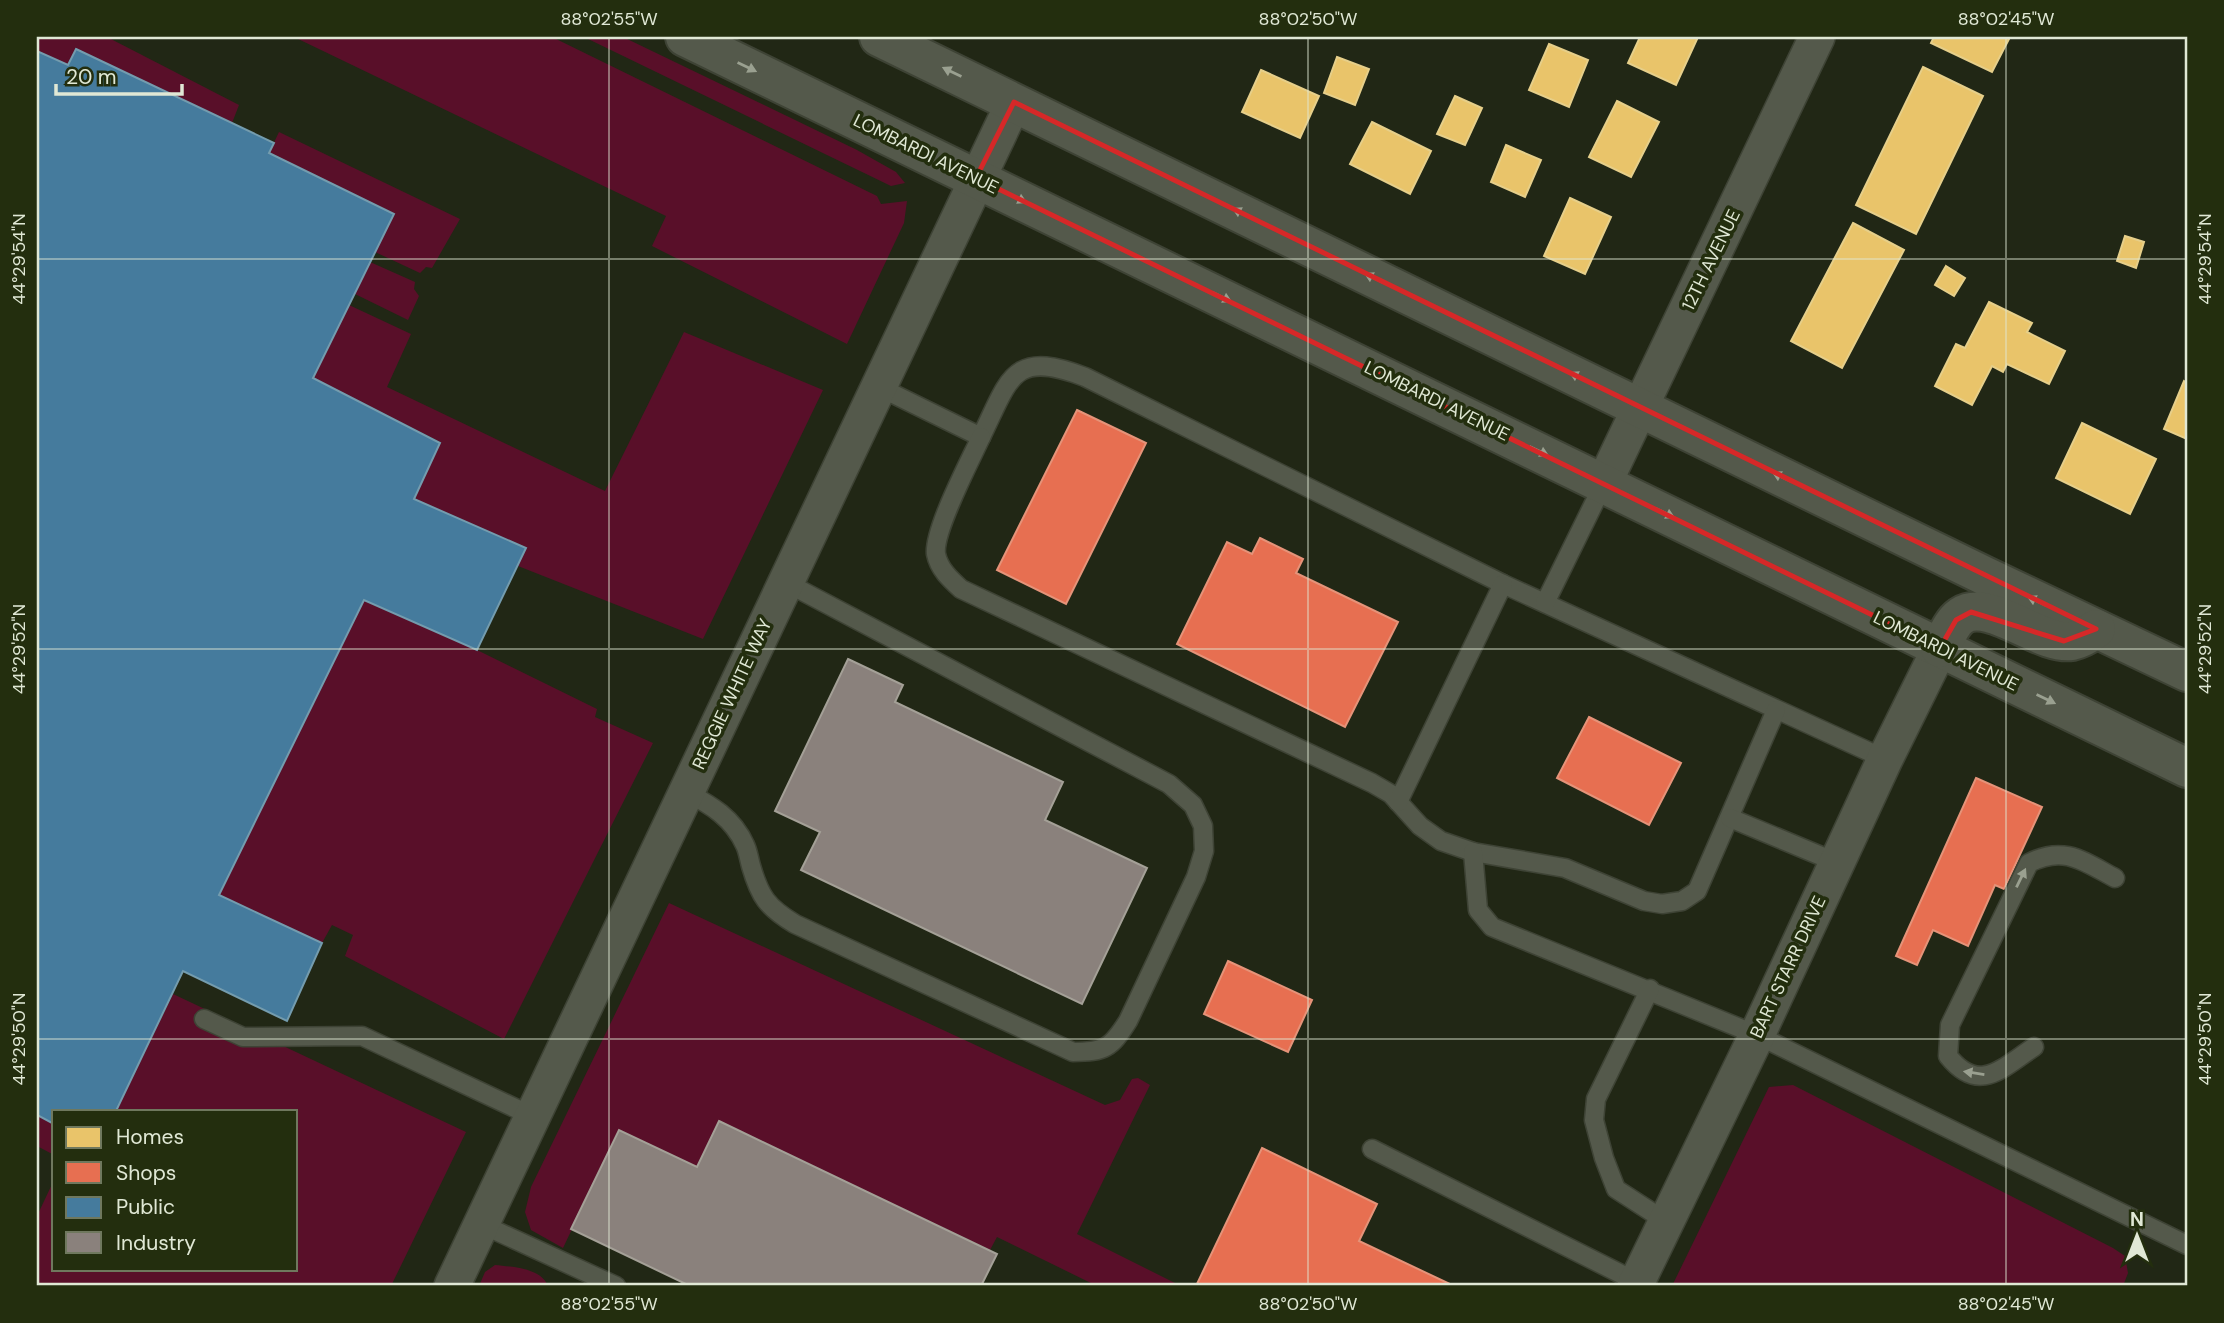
<svg xmlns="http://www.w3.org/2000/svg" width="2224" height="1323" font-family="'DM Sans',sans-serif">
<style>
.green{fill:#590f29}
.homes{fill:#e9c46a;stroke:#e6cf8a;stroke-width:2}
.shops{fill:#e76f51;stroke:#e59379;stroke-width:2}
.public{fill:#457b9d;stroke:#749cae;stroke-width:2}
.industry{fill:#8a817c;stroke:#a4a097;stroke-width:2}
.lines{fill:none;stroke-linecap:round;stroke-linejoin:round}
.service-casing{stroke:#3e4335;stroke-width:21}
.minor-casing{stroke:#3e4335;stroke-width:38}
.secondary-casing{stroke:#3e4335;stroke-width:42}
.service{stroke:#54594b;stroke-width:18}
.minor{stroke:#54594b;stroke-width:35}
.secondary{stroke:#54594b;stroke-width:38}
.oneway{fill:#9aa090}
.marked{fill:none;stroke:#d62828;stroke-width:5;stroke-linejoin:round}
.ticks{fill:none;stroke:#e0e8d5;stroke-width:2;stroke-opacity:0.45}
.labels{text-anchor:middle;stroke-width:7;stroke-linejoin:round;paint-order:stroke}
.street-label{font-size:18px;fill:#e0e8d5;stroke:#232e0e}
.neatline{fill:none;stroke:#e0e8d5;stroke-width:2.5}
.ticks-label{font-size:18px;text-anchor:middle;fill:#e0e8d5}
</style>
<rect width="100%" height="100%" fill="#212715"/>
<g class="green">
<path d="M37 37H107L239 105 232 123 68 65 37 51Z"/>
<path d="M294 37H552L877 196 881 204 907 201 904 223 847 344 652 246 666 216Z"/>
<path d="M584 37H623L857 150 896 172 905 183 891 186Z"/>
<path d="M279 132 460 219 432 268 426 267 420 273 375 252 393 213 269 153Z"/>
<path d="M370 262 415 282 414 289 419 296 408 320 355 294Z"/>
<path d="M349 305 411 334 387 387 605 491 684 332 823 390 703 639 518 566 526 548 414 499 440 442 313 378Z"/>
<path d="M364 600 477 650 597 709 595 717 653 743 504 1039 345 956 353 935 332 925 322 943 219 895Z"/>
<path d="M669 903 1105 1105 1120 1100 1132 1079 1138 1078 1150 1085 1077 1234 1181 1286H1097L997 1237 990 1250 719 1121 697 1167 619 1130 563 1248 531 1230 525 1212 531 1187Z"/>
<path d="M173 994 466 1132 391 1286H37V1216L54 1180V1269H296V1111H116Z"/>
<path d="M1793 1085 2113 1248 2125 1256 2128 1273 2123 1286H1672L1769 1087Z"/>
<path d="M37 1115 54 1124V1155L37 1146Z"/>
<path d="M495 1265C513 1267 541 1268 548 1286H479L485 1272Z"/>
</g>
<g class="homes">
<path d="M1640 37H1698L1676 85 1628 63Z"/>
<path d="M1934 37H2010L1992 72 1931 43Z"/>
<path d="M1549 44 1588 60 1569 107 1529 90Z"/>
<path d="M1337 57 1369 69 1355 105 1324 93Z"/>
<path d="M1923 67 1983 96 1916 234 1856 205Z"/>
<path d="M1261 70 1319 96 1300 138 1242 112Z"/>
<path d="M1455 96 1482 108 1465 145 1437 134Z"/>
<path d="M1617 101 1659 122 1631 177 1589 157Z"/>
<path d="M1372 122 1431 151 1410 194 1350 164Z"/>
<path d="M1506 145 1541 160 1525 197 1491 182Z"/>
<path d="M1570 198 1611 217 1585 274 1544 256Z"/>
<path d="M1853 223 1904 250 1842 368 1791 341Z"/>
<path d="M2125 236 2144 242 2136 268 2117 261Z"/>
<path d="M1946 266 1965 278 1954 296 1935 285Z"/>
<path d="M1989 302 2032 323 2027 332 2065 351 2049 384 2007 364 2003 372 1992 366 1972 405 1935 386 1956 344 1965 348Z"/>
<path d="M2184 381 2187 383V439L2164 429Z"/>
<path d="M2082 423 2156 459 2130 514 2056 478Z"/>
</g>
<g class="shops">
<path d="M1077 410 1146 443 1066 604 997 570Z"/>
<path d="M1260 538 1303 559 1296 573 1398 622 1345 727 1177 644 1227 542 1252 554Z"/>
<path d="M1589 717 1681 763 1649 825 1557 778Z"/>
<path d="M1976 778 2042 807 2004 889 1995 885 1968 946 1933 930 1917 965 1896 956Z"/>
<path d="M1228 961 1312 1000 1288 1052 1204 1014Z"/>
<path d="M1262 1148 1377 1204 1359 1241 1454 1286H1196Z"/>
</g>
<path class="public" d="M76 49 274 143 269 153 394 214 313 378 440 443 414 499 526 548 477 650 364 600 219 895 322 943 287 1021 183 971 116 1111H54V1124L37 1115V51L68 65Z"/>
<g class="industry">
<path d="M848 659 903 685 895 702 1063 782 1045 820 1147 868 1082 1004 801 870 820 832 775 811Z"/>
<path d="M719 1121 997 1254 981 1286H690L571 1229 619 1130 697 1167Z"/>
</g>
<g class="lines">
<g class="service-casing">
<g id="service">
<path d="M877 386 981 437C1010 378 1012 349 1085 377L1503 584 1885 759"/>
<path d="M981 437C970 461 933 531 936 554 939 569 950 579 961 589L1372 783 1391 794 1420 826 1441 841 1473 852 1565 868 1644 901 1662 904 1682 901 1697 891 1776 710"/>
<path d="M1545 603 1604 483"/>
<path d="M686 792C711 805 733 818 745 845 748 851 749 859 751 866 760 897 767 907 795 924L1073 1052C1105 1052 1111 1048 1128 1021L1196 877 1204 851 1203 826 1193 805 1169 784 785 582"/>
<path d="M1398 802 1503 584"/>
<path d="M1730 818 1838 863"/>
<path d="M1473 852 1478 910 1492 927 1757 1035 2187 1245"/>
<path d="M1650 989 1596 1099 1594 1120 1604 1158 1616 1189 1667 1222"/>
<path d="M204 1019 243 1037 362 1036 532 1116"/>
<path d="M2034 1047C2002 1068 1979 1095 1948 1056L1950 1025 2029 863C2064 845 2083 861 2115 878"/>
<path d="M1372 1149 1637 1282"/>
<path d="M481 1224 616 1286"/>
</g>
</g>
<g class="minor-casing">
<g id="minor">
<path d="M1604 483 1817 37"/>
<path d="M452 1286 1014 102"/>
<path d="M1635 1286 1757 1035 1885 759 1940 648"/>
</g>
</g>
<g class="secondary-casing">
<g id="secondary">
<path d="M685 37 2187 768"/>
<path d="M879 37 1985 576 2187 672"/>
<path d="M1940 648C1946 638 1951 623 1961 616 1990 597 2040 646 2072 641 2081 639 2089 634 2096 629"/>
</g>
</g>
<use href="#service" class="service"/>
<use href="#minor" class="minor"/>
<use href="#secondary" class="secondary"/>
</g>
<defs><path id="oneway-solid" d="M-6-.8H1V-3.2L6.5 0L1 3.2V.8H-6Z" transform="scale(1.75)"/></defs>
<g class="oneway">
<use href="#oneway-solid" transform="translate(747 67) rotate(26)"/>
<use href="#oneway-solid" transform="translate(952 72) rotate(-154)"/>
<use href="#oneway-solid" transform="translate(1017 198) rotate(26)"/>
<use href="#oneway-solid" transform="translate(1242 213) rotate(-154)"/>
<use href="#oneway-solid" transform="translate(1374 278) rotate(-154)"/>
<use href="#oneway-solid" transform="translate(1222 297) rotate(26)"/>
<use href="#oneway-solid" transform="translate(1579 377) rotate(-154)"/>
<use href="#oneway-solid" transform="translate(1539 451) rotate(26)"/>
<use href="#oneway-solid" transform="translate(1782 477) rotate(-154)"/>
<use href="#oneway-solid" transform="translate(1665 513) rotate(26)"/>
<use href="#oneway-solid" transform="translate(2037 601) rotate(-155)"/>
<use href="#oneway-solid" transform="translate(2046 699) rotate(26)"/>
<use href="#oneway-solid" transform="translate(2021 878) rotate(-64)"/>
<use href="#oneway-solid" transform="translate(1974 1073) rotate(-171)"/>
</g>
<path class="marked" d="M1014 102 2096 629 2064 641 1971 612 1956 620 1940 648 976 178Z"/>
<path class="ticks" d="M609 37V1286M1308 37V1286M2006 37V1286M37 259H2187M37 649H2187M37 1039H2187"/>
<g class="labels">
<g class="street-label">
<text transform="translate(926 154) rotate(26)" y="6">LOMBARDI AVENUE</text>
<text transform="translate(1711 260) rotate(-64)" y="6">12TH AVENUE</text>
<text transform="translate(1437 401) rotate(26)" y="6">LOMBARDI AVENUE</text>
<text transform="translate(1946 651) rotate(26)" y="6">LOMBARDI AVENUE</text>
<text transform="translate(732 694) rotate(-65)" y="6">REGGIE WHITE WAY</text>
<text transform="translate(1788 967) rotate(-65)" y="6">BART STARR DRIVE</text>
</g>
</g>
<rect width="2224" height="1323" fill="none" stroke="#232e0e" stroke-width="77"/>
<rect x="52" y="1110" width="245" height="161" fill="#232e0e" stroke="#6f785e" stroke-width="2"/>
<rect x="66" y="1127" width="35" height="21" fill="#e9c46a" stroke="#6f785e" stroke-width="2"/>
<text x="116" y="1144" font-size="21" fill="#e0e8d5">Homes</text>
<rect x="66" y="1162" width="35" height="21" fill="#e76f51" stroke="#6f785e" stroke-width="2"/>
<text x="116" y="1180" font-size="21" fill="#e0e8d5">Shops</text>
<rect x="66" y="1197" width="35" height="21" fill="#457b9d" stroke="#6f785e" stroke-width="2"/>
<text x="116" y="1214" font-size="21" fill="#e0e8d5">Public</text>
<rect x="66" y="1232" width="35" height="21" fill="#8a817c" stroke="#6f785e" stroke-width="2"/>
<text x="116" y="1250" font-size="21" fill="#e0e8d5">Industry</text>
<g transform="translate(2137 1236)" stroke="#232e0e" stroke-width="5" paint-order="stroke">
<path d="M0-5L12 26L0 18L-12 26Z" fill="#e0e8d5"/>
<text y="-10" font-size="19" font-weight="bold" text-anchor="middle" fill="#e0e8d5">N</text>
</g>
<path d="M56 84v10h126v-10" fill="none" stroke="#e0e8d5" stroke-width="3.5"/>
<text x="66" y="84" font-size="21" fill="#e0e8d5" stroke="#232e0e" stroke-width="5" paint-order="stroke">20 m</text>
<rect x="38" y="38" width="2148" height="1246" class="neatline"/>
<g class="ticks-label">
<text x="609" y="25">88°02'55"W</text>
<text x="1308" y="25">88°02'50"W</text>
<text x="2006" y="25">88°02'45"W</text>
<text transform="translate(19 259) rotate(-90)" y="6">44°29'54"N</text>
<text transform="translate(2205 259) rotate(-90)" y="6">44°29'54"N</text>
<text transform="translate(19 649) rotate(-90)" y="6">44°29'52"N</text>
<text transform="translate(2205 649) rotate(-90)" y="6">44°29'52"N</text>
<text transform="translate(19 1039) rotate(-90)" y="6">44°29'50"N</text>
<text transform="translate(2205 1039) rotate(-90)" y="6">44°29'50"N</text>
<text x="609" y="1310">88°02'55"W</text>
<text x="1308" y="1310">88°02'50"W</text>
<text x="2006" y="1310">88°02'45"W</text>
</g>
</svg>
